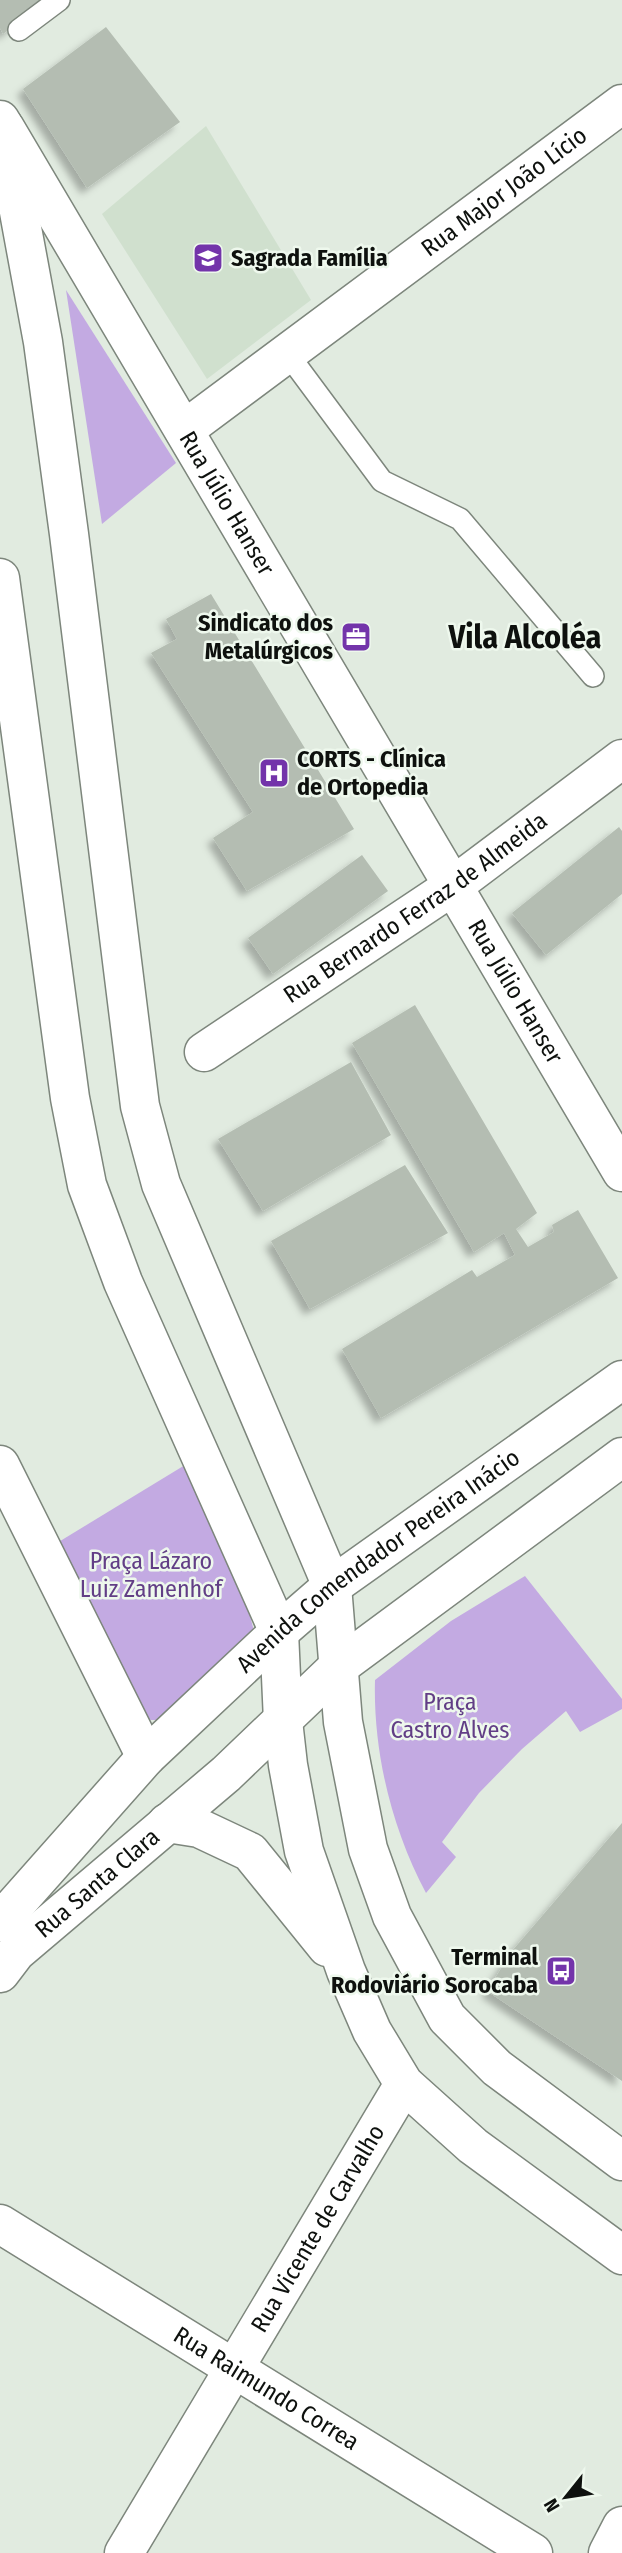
<svg xmlns="http://www.w3.org/2000/svg" width="622" height="2553" font-family="'Fira Sans Condensed',sans-serif">
<style>
.built{fill:#d0e0ce}
.green{fill:#c3aae2}
.building{fill:#b4bdb2;filter:url(#shadow)}
.lines{fill:none;stroke-linecap:round;stroke-linejoin:round}
.lane-casing{stroke:#7d867c;stroke-width:24}
.street-casing{stroke:#7d867c;stroke-width:41}
.secondary-casing{stroke:#7d867c;stroke-width:41}
.primary-casing{stroke:#7d867c;stroke-width:41}
.lane{stroke:#fff;stroke-width:21}
.street{stroke:#fff;stroke-width:38}
.secondary{stroke:#fff;stroke-width:38}
.primary{stroke:#fff;stroke-width:38}
.labels{text-anchor:middle;stroke-width:5;stroke-linejoin:round;paint-order:stroke}
.street-label{font-size:24px;fill:#0e110e;stroke:#eef8ed}
.poi-label{font-size:24px;font-weight:bold;fill:#0e110e;stroke:#eef8ed;text-anchor:start}
.park-label{font-size:24px;fill:#623e86;stroke:#eef8ed}
.district-label{font-size:32px;font-weight:bold;fill:#0e110e;stroke:#eef8ed}
</style>
<defs>
<filter id="shadow"><feDropShadow dx="-6" dy="6" stdDeviation="3.5" flood-color="#0004"/></filter>
</defs>
<rect width="100%" height="100%" fill="#e1ebe0"/>
<path class="built" d="M206 126 311 300 207 379 102 214Z"/>
<g class="green">
<path d="M66 290 176 463 102 524Z"/>
<path d="M185 1465 250 1616 254 1631 163 1720H151L139 1713 52 1546Z"/>
<path d="M525 1576 622 1699V1709L580 1732 566 1711 522 1749 479 1793 442 1842 456 1857 426 1893C392 1829 373 1753 375 1680L451 1621Z"/>
</g>
<g class="building">
<path d="M0 0H47L3 34 0 28Z"/>
<path d="M106 27 180 122 87 188 23 89Z"/>
<path d="M211 594 354 829 247 891 213 838 253 812 151 653 177 639 166 619Z"/>
<path d="M619 827 622 831V894L546 955 512 913Z"/>
<path d="M362 855 388 891 273 974 248 938Z"/>
<path d="M415 1005 537 1213 516 1229 528 1247 554 1232 552 1225 578 1210 618 1278 381 1418 342 1349 472 1270 477 1277 515 1255 504 1233 474 1252 352 1043Z"/>
<path d="M351 1062 391 1135 263 1211 218 1139Z"/>
<path d="M405 1165 448 1233 310 1309 271 1241Z"/>
<path d="M622 1823V2081L487 1991 512 1951Z"/>
</g>
<g class="lines">
<g class="lane-casing">
<g id="lane">
<path d="M19 30 59 0"/>
<path d="M287 353 382 481 460 519 593 676"/>
</g>
</g>
<g class="street-casing">
<g id="street">
<path id="s1" d="M5 128 622 1172"/>
<path id="s2" d="M184 430 622 104"/>
<path id="s3" d="M204 1052 453 886 622 759"/>
<path d="M0 1465 146 1757"/>
<path id="s4" d="M0 2224 533 2553"/>
<path id="s5" d="M124 2553 404 2084"/>
<path d="M608 2553 622 2526"/>
</g>
</g>
<g class="secondary-casing">
<g id="secondary">
<path id="s6" d="M0 1922 146 1757 279 1632 332 1586 622 1380"/>
<path id="s7" d="M0 1973 16 1952 226 1774 338 1667 622 1457"/>
</g>
</g>
<g class="primary-casing">
<g id="primary">
<path d="M0 120 3 125 43 342 69 534 140 1106 161 1184 332 1586 343 1722 368 1849 392 1916 447 2018 497 2068 622 2161"/>
<path d="M0 578 70 1098 87 1185 123 1282 279 1632 283 1721 288 1765 304 1851 346 1971 372 2031 404 2084 473 2146 622 2255"/>
<path d="M167 1823 199 1828 250 1852 327 1947"/>
</g>
</g>
<use href="#lane" class="lane"/>
<use href="#street" class="street"/>
<use href="#secondary" class="secondary"/>
<use href="#primary" class="primary"/>
</g>
<defs>
<g id="school-square" transform="scale(1.575)"><rect x="-9" y="-9" width="18" height="18" rx="4" fill="#7334aa" stroke="#eef8ed"/><path d="M0-5L7-2L0 1L-7-2ZM-4 1L0 2.5L4 1V4Q0 6-4 4Z" fill="#fff"/></g>
<g id="office-square" transform="scale(1.575)"><rect x="-9" y="-9" width="18" height="18" rx="4" fill="#7334aa" stroke="#eef8ed"/><path d="M-6-3h4V-5.5h4V-3h4V5H-6ZM-1-4.5V-3h2v-1.5ZM-6 0V1H6V0Z" fill="#fff"/></g>
<g id="hospital-square" transform="scale(1.575)"><rect x="-9" y="-9" width="18" height="18" rx="4" fill="#7334aa" stroke="#eef8ed"/><path d="M-5-5h3v3.5h4V-5h3V5h-3V1.5h-4V5h-3Z" fill="#fff"/></g>
<g id="bus-square" transform="scale(1.575)"><rect x="-9" y="-9" width="18" height="18" rx="4" fill="#7334aa" stroke="#eef8ed"/><path d="M-5-6H5V4H4V6H2V4H-2V6H-4V4H-5ZM-3.5-4V0h7V-4ZM-3.5 1.2v1.5H-2V1.2ZM2 1.2v1.5H3.5V1.2Z" fill="#fff"/></g>
</defs>
<g fill-rule="evenodd">
<use href="#school-square" x="208" y="258"/>
<use href="#office-square" x="356" y="637"/>
<use href="#hospital-square" x="274" y="773"/>
<use href="#bus-square" x="561" y="1971"/>
</g>
<g class="labels">
<g class="street-label">
<text dy="8" stroke="none"><textPath href="#s2" startOffset="399">Rua Major João Lício</textPath></text>
<text dy="8" stroke="none"><textPath href="#s1" startOffset="436">Rua Júlio Hanser</textPath></text>
<text dy="8" stroke="none"><textPath href="#s3" startOffset="256">Rua Bernardo Ferraz de Almeida</textPath></text>
<text dy="8" stroke="none"><textPath href="#s1" startOffset="1003">Rua Júlio Hanser</textPath></text>
<text dy="8" stroke="none"><textPath href="#s6" startOffset="525">Avenida Comendador Pereira Inácio</textPath></text>
<text dy="8" stroke="none"><textPath href="#s7" startOffset="133">Rua Santa Clara</textPath></text>
<text dy="8" stroke="none"><textPath href="#s5" startOffset="378">Rua Vicente de Carvalho</textPath></text>
<text dy="8" stroke="none"><textPath href="#s4" startOffset="313">Rua Raimundo Correa</textPath></text>
</g>
<g class="poi-label">
<text x="231" y="266">Sagrada Família</text>
<text x="333" y="631" text-anchor="end">Sindicato dos<tspan x="333" dy="28">Metalúrgicos</tspan></text>
<text x="297" y="767">CORTS - Clínica<tspan x="297" dy="28">de Ortopedia</tspan></text>
<text x="538" y="1965" text-anchor="end">Terminal<tspan x="538" dy="28">Rodoviário Sorocaba</tspan></text>
</g>
<g class="park-label">
<text x="151" y="1569">Praça Lázaro<tspan x="151" dy="28">Luiz Zamenhof</tspan></text>
<text x="450" y="1710">Praça<tspan x="450" dy="28">Castro Alves</tspan></text>
</g>
<g class="district-label">
<text x="525" y="648">Vila Alcoléa</text>
</g>
</g>
<g transform="translate(566 2497) rotate(240)" stroke="#eef8ed" stroke-width="5" paint-order="stroke">
<path d="M0-5L12 26L0 18L-12 26Z" fill="#0e110e"/>
<text y="-10" font-size="19" font-weight="bold" text-anchor="middle" fill="#0e110e">N</text>
</g>
</svg>
